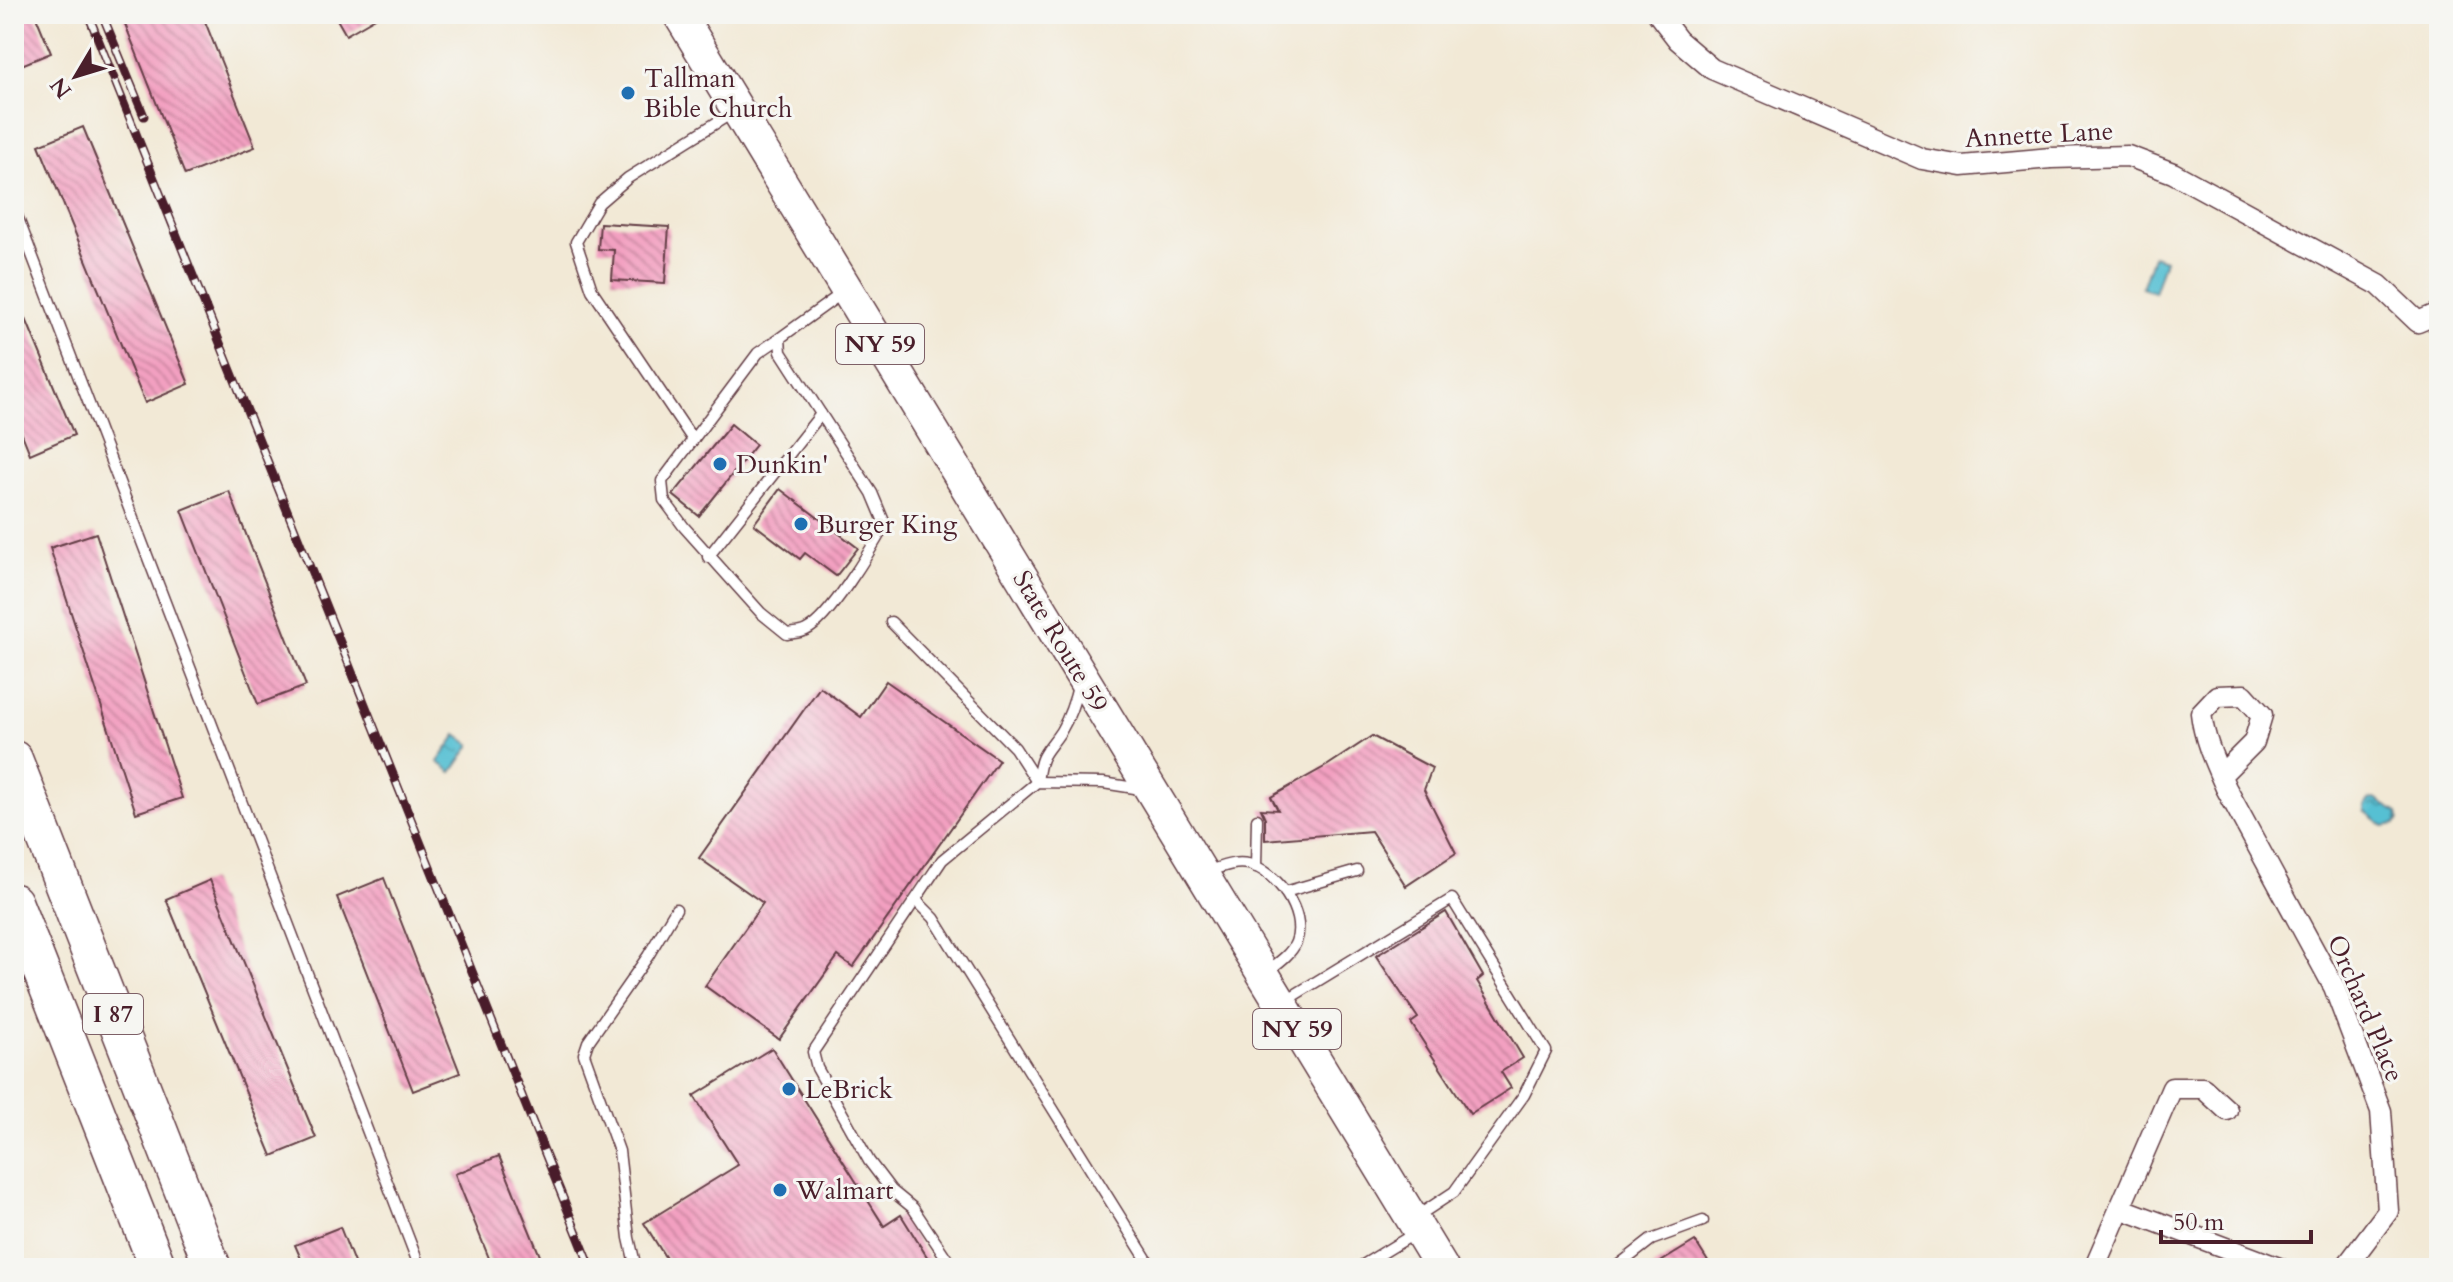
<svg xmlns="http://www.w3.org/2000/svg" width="2453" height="1282" font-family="Cardo,serif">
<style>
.water{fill:url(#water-ripples);stroke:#50707f;stroke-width:2}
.building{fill:url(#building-back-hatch)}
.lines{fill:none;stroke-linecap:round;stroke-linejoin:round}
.service-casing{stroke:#633d45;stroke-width:13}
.minor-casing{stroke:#633d45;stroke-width:23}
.primary-casing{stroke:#633d45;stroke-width:35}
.motorway-casing{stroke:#633d45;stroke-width:39}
.service{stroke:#fff;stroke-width:10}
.minor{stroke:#fff;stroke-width:20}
.primary{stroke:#fff;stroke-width:32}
.motorway{stroke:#fff;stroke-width:36}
.rail-casing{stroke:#4a1f2b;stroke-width:9}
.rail{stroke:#f6f6f2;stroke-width:6;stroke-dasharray:18;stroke-linecap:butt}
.poi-dot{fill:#1f6fb2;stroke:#f6f6f2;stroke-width:3}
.labels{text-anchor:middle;stroke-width:6;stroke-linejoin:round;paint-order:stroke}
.shield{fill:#f6f6f2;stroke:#7e6067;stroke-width:2}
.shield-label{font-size:24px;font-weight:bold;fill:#4a1f2b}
.poi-label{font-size:26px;fill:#4a1f2b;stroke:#f6f6f2;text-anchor:start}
.street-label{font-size:26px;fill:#4a1f2b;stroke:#f6f6f2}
</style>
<defs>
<pattern id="water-ripples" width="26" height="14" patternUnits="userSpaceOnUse" patternTransform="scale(2)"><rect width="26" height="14" fill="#57c0d3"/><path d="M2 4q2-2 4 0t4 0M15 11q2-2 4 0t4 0" fill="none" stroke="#4a9bab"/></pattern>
<pattern id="building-back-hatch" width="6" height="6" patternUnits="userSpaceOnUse" patternTransform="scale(2)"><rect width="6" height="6" fill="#f3a0c1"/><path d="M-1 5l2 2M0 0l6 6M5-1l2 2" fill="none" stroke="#c7829d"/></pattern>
</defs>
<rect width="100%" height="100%" fill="#f6f6f2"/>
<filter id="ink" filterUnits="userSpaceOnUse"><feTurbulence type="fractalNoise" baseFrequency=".0125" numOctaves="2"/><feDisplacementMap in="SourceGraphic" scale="16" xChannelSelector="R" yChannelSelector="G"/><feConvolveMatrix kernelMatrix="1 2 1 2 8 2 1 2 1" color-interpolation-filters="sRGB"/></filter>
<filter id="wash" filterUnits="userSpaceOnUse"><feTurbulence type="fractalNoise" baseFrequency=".006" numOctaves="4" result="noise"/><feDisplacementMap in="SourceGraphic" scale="32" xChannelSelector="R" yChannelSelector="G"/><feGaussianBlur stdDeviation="1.8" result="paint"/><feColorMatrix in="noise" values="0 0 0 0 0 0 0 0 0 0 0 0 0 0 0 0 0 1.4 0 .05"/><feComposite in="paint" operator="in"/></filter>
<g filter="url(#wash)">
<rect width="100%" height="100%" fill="#f2e9d6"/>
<g class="water">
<path d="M2153 256 2165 260 2154 292 2142 288Z"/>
<path d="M457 735 471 745 452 772 438 762Z"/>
<path d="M2375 799 2398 813 2399 820 2395 824 2384 826 2365 811V806L2369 800Z"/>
</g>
<g id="blocks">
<g class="building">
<path d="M14 14H35L51 53 14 68Z"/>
<path d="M121 14H202L255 147 185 175Z"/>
<path d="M334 14H382L346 35Z"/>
<path d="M83 127 189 384 145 403 39 145Z"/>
<path d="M600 223 669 227 665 283 612 280 614 250 598 249Z"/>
<path d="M14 290 74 435 30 454 14 414Z"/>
<path d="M731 424 756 445 699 516 673 495Z"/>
<path d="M780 489 858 548 836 576 805 553 800 559 754 524Z"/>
<path d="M229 491 306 686 258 704 182 510Z"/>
<path d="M96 533 182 798 136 813 50 548Z"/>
<path d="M886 681 999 760 853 967 838 956 779 1039 705 986 763 903 699 858 820 687 861 717Z"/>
<path d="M1372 736 1432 768 1424 790 1456 853 1406 886 1371 831 1265 840V818L1261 809 1278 810 1271 797 1328 765Z"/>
<path d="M384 878 460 1073 413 1091 337 897Z"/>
<path d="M210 880 316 1138 272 1156 166 899Z"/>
<path d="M1446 912 1483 976 1477 981 1523 1058 1501 1072 1511 1088 1470 1114 1411 1023 1418 1018 1376 956Z"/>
<path d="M772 1048 884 1226 901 1215 934 1268H672L644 1223 738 1165 694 1096Z"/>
<path d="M499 1156 545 1268H493L455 1174Z"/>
<path d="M340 1227 356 1268H305L295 1245Z"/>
<path d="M1695 1241 1712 1268H1651Z"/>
</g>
</g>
</g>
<g filter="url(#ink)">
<use href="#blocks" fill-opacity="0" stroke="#633d45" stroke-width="2"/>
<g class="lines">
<g class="service-casing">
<g id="service">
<path d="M14 208 420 1268"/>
<path d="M780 338 758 353 662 481 664 500 684 527 761 613 787 634C793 633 801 633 806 630 829 620 872 548 885 524L872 493 781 352 780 338 845 291"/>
<path d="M693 440 592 290 576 242 599 203 628 178 732 113"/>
<path d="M708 557 821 414"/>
<path d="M891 622 1015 748 1037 782"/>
<path d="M1037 782C1041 751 1045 755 1061 731 1070 716 1075 700 1079 683"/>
<path d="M1256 867 1257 819"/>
<path d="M1205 872C1219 868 1233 861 1248 864 1276 870 1307 913 1296 942 1291 955 1275 965 1265 973"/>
<path d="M1285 892 1357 871"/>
<path d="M917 901 934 918 1152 1268"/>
<path d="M1283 1002 1452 899 1546 1051 1524 1095 1454 1192 1416 1217"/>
<path d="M636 1268 629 1238 619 1151 584 1054 588 1042 648 956 676 909"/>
<path d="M953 1268 913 1208 891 1190 869 1161 817 1068 813 1052 942 860 1037 782 1103 783 1141 789"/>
<path d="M1358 1268 1417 1232"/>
<path d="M1615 1268 1651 1240 1703 1221"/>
</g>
</g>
<g class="minor-casing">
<g id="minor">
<path d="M1658 14 1678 40 1712 69 1922 159 1962 166 2051 158 2128 156 2173 173 2379 285 2418 322 2439 313"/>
<path d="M2221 775 2254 742 2262 715 2244 695 2217 696 2201 713C2204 740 2215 763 2226 788L2334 987 2381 1111 2388 1211 2345 1268"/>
<path d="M2120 1208 2279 1268"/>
<path d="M2094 1268 2172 1088H2203L2227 1110"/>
</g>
</g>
<g class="primary-casing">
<path id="primary" d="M679 14 1442 1268"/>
</g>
<g class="motorway-casing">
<g id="motorway">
<path d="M14 759 213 1268"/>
<path d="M14 902 158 1268"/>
</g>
</g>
<use href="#service" class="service"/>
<use href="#minor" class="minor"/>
<use href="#primary" class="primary"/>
<use href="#motorway" class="motorway"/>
<g class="rail-casing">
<g id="rail">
<path d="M88 14 591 1268"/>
<path d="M102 14 144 116"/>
</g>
</g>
<use href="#rail" class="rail"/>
</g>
</g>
<g class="poi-dot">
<circle cx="628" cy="93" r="8"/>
<circle cx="720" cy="464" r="8"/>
<circle cx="801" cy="524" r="8"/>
<circle cx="789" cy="1089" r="8"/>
<circle cx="780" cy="1190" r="8"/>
</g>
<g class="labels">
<g class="shield">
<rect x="836" y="324" width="88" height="40" rx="6"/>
<rect x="83" y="994" width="60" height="40" rx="6"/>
<rect x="1253" y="1009" width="88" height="40" rx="6"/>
</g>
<g class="shield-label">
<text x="880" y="352">NY 59</text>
<text x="113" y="1022">I 87</text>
<text x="1297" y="1037">NY 59</text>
</g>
<g class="poi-label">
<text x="644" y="87">Tallman<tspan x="644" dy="30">Bible Church</tspan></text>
<text x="736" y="473">Dunkin'</text>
<text x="817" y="533">Burger King</text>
<text x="805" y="1098">LeBrick</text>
<text x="796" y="1199">Walmart</text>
</g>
<g class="street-label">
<text transform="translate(2039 134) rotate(-3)" y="9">Annette Lane</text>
<text transform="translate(1061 641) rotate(59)" y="9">State Route 59</text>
<text transform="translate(2366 1008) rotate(67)" y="9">Orchard Place</text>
</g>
</g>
<rect width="2453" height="1282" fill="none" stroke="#f6f6f2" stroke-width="48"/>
<g transform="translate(76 76) rotate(232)" stroke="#f6f6f2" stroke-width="6" paint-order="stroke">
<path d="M0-6L14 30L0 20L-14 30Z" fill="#4a1f2b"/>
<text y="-12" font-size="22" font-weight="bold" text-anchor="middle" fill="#4a1f2b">N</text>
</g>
<path d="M2161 1230v12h150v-12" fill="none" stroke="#4a1f2b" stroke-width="4"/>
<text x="2173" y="1230" font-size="24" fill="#4a1f2b" stroke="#f6f6f2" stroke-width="6" paint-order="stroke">50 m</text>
</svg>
